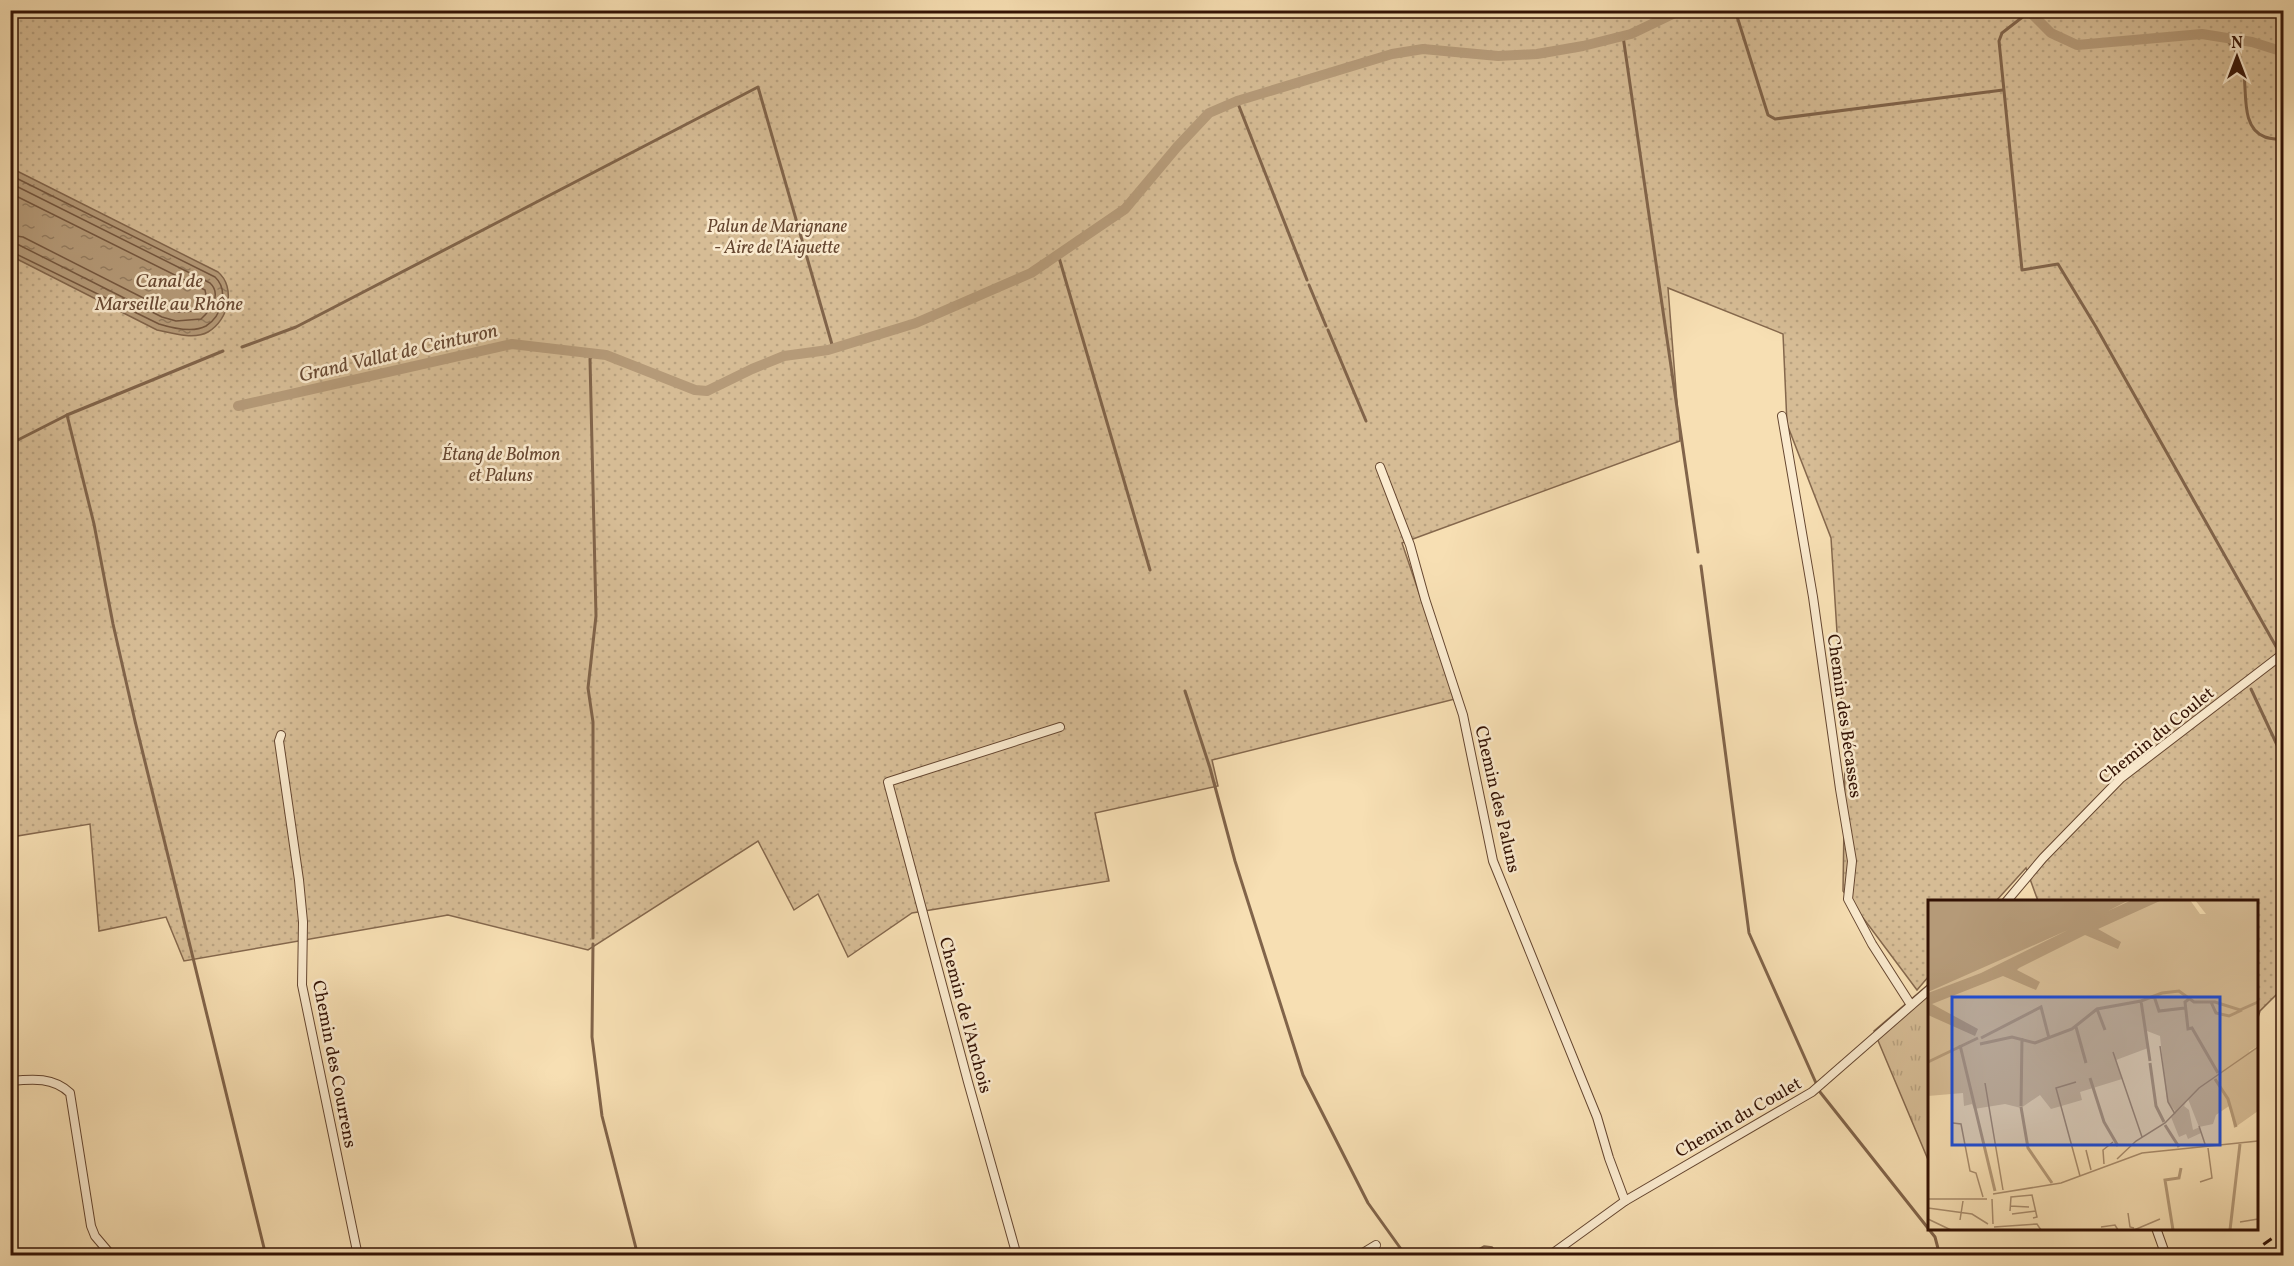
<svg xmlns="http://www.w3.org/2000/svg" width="2294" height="1266" font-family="Vollkorn,serif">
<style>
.grass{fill:url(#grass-tufts);stroke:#85684d;stroke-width:1.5}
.park{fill:url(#park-dots);stroke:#85684d;stroke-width:1.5}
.garden{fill:#d6bc95;stroke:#85684d;stroke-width:1.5}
.water{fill:url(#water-ripples);stroke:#81644a;stroke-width:1.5}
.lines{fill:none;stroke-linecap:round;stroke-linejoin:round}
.shore{stroke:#74563e;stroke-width:1.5}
.stream{stroke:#81644a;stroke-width:3}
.canal{stroke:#b59a78;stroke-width:10}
.minor-casing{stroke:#654630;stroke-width:10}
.minor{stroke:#faeace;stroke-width:8}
.rail{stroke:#341305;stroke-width:3;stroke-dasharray:10 10;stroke-linecap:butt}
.labels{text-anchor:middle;stroke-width:5;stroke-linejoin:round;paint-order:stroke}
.park-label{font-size:18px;font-style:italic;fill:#654630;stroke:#faeace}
.street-label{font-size:18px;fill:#341305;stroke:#faeace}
.water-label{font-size:20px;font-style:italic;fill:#684933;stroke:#faeace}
.inset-river{fill:none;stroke:#b59a78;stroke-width:3}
.inset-road{fill:none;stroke:#a98d6d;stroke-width:1.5}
.view{fill:#1d4ed8;fill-opacity:0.15;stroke:#1d4ed8;stroke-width:3}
.inset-edge{fill:none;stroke:#341305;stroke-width:3}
</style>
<defs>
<pattern id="grass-tufts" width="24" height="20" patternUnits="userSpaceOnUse" patternTransform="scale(1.5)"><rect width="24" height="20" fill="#d6bc95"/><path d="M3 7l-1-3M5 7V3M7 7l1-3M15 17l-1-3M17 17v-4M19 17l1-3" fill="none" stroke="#b8a17f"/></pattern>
<pattern id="park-dots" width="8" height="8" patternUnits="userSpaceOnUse" patternTransform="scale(1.5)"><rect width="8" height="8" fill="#d6bc95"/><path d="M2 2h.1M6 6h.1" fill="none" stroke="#b8a17f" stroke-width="1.8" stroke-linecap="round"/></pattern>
<pattern id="water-ripples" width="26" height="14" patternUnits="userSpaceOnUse" patternTransform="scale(1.5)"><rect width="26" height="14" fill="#b59a78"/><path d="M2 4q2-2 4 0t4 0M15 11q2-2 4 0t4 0" fill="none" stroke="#947c60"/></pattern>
</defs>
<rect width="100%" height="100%" fill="#f7dfb3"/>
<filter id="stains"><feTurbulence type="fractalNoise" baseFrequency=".00333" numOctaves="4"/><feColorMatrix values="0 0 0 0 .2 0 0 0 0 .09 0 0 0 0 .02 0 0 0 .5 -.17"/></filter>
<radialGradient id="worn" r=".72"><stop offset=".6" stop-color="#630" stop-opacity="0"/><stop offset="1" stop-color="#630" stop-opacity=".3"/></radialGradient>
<path class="grass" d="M1929 984V1162L1874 1031Z"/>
<path class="park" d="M11 11H2283L2284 987 2260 1011 2257 1021 2256 902 2038 901 2026 868 1996 901 1930 902 1929 976 1917 990 1843 891 1845 758 1831 538 1787 424 1783 334 1668 288 1680 441 1402 543 1455 699 1212 760 1218 786 1095 813 1109 881 912 913 848 957 818 894 794 910 758 841 588 950 448 915 184 961 166 917 99 931 90 824 11 837Z"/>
<path class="garden" d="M1484 1246 1492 1247 1499 1255H1475L1477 1250Z"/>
<path class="water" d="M11 168 218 272C236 287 229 320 208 332 194 340 171 333 157 330L11 256Z"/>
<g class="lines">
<g class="shore">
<path d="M10 175 215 277C229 290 222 316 206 326 193 333 172 328 159 324L10 251"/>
<path d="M10 183 210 283C222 294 211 310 201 319L176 321 162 317 19 245 10 244"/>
<path d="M10 193 205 290 206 295 202 306 196 311 177 312 165 309 23 237 10 235"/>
</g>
<g class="stream">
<path d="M1735 10 1768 115 1775 119 2003 90"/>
<path d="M2029 12 2002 33 1999 41 2022 270 2058 264 2096 327 2278 650"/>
<path d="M1623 36 1698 552"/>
<path d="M2224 37C2232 45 2239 53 2242 64 2249 85 2238 127 2265 137 2270 139 2278 139 2284 140"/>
<path d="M1237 101 1307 280"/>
<path d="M1058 254 1150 570"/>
<path d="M1309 285 1326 326"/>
<path d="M1328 330 1366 421"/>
<path d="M242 347 296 327 758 87 833 348"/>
<path d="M67 415 94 524 113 624 135 721 266 1256"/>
<path d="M10 444 67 415 223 351"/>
<path d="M1701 566 1749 933 1816 1083"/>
<path d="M2251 689 2284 760"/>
<path d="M1185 691 1210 768 1235 861 1303 1075 1368 1203 1406 1256"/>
<path d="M593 938V722L588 688 596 616 590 359 593 354"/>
<path d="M593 944 592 1037 602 1116 638 1256"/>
<path d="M1820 1092 1935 1237 1940 1256"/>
</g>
<g class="canal">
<path d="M2028 10 2051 33 2077 45 2202 34 2252 42 2284 52"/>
<path d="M238 406 512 344 606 355 695 390 707 391 752 369 784 356 828 350 916 323 1031 273 1125 209 1177 147 1209 113 1237 101 1392 54 1423 49 1498 56 1537 54 1583 46 1631 34 1681 10"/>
</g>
<g class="minor-casing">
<g id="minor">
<path d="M1782 416 1813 597 1840 789 1852 861 1848 899 1872 944 1911 1005"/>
<path d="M1380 467 1410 545 1425 599 1463 715 1493 861 1597 1117 1609 1158 1625 1201"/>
<path d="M281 735 279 741 299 880 303 922 302 985 358 1256"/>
<path d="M2006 902 2043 858 2121 778 2284 653"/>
<path d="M10 1081C33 1079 53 1077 70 1093L91 1226 95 1236 112 1256"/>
<path d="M2156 1228 2166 1256"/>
<path d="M1017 1256 968 1082 888 782 1060 727"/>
<path d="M1358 1256 1376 1245"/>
<path d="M1549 1256 1625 1201 1812 1092 1930 989"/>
</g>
</g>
<use href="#minor" class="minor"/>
<path class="rail" d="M2247 1256 2284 1230"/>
</g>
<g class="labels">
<g class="park-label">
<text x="777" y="232">Palun de Marignane<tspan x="777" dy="21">- Aire de l'Aiguette</tspan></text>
<text x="501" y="460">Étang de Bolmon<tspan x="501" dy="21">et Paluns</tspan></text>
</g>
<g class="street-label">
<text transform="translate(1845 716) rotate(82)" y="6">Chemin des Bécasses</text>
<text transform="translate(2156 735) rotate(-39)" y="6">Chemin du Coulet</text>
<text transform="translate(1498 799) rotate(77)" y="6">Chemin des Paluns</text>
<text transform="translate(966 1015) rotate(75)" y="6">Chemin de l'Anchois</text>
<text transform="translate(335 1064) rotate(79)" y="6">Chemin des Courrens</text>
<text transform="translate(1738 1117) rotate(-30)" y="6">Chemin du Coulet</text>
</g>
<g class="water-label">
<text x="169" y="287">Canal de<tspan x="169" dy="23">Marseille au Rhône</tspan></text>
<text transform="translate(398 352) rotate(-13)" y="7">Grand Vallat de Ceinturon</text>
</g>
</g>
<g transform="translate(1928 900)">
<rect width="330" height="330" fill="#f7dfb3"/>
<path d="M330 146V211L306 228 301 203 316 199 303 163ZM258 203 256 206 261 210 265 230 272 227 273 233 260 239 258 234 251 237 243 217Z" fill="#d6bc95"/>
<path d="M0 0H262L272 14H278L267 0H330V146L321 151 327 212 308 226 301 206 288 215 285 224 271 227 260 199 248 212 239 201 232 136 219 131 220 148 188 160 194 179 152 192 154 200 123 209 112 195 93 208 77 204 46 209 44 204 36 206 35 193 0 196Z" fill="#d6bc95"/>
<path d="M0 0H201L180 11 204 0H234L170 29 193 42 190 49 157 35 91 68 89 70 112 82 108 90 75 76 4 104 50 129 47 136 0 115V93L53 73 140 30 0 92Z" fill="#b59a78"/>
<path class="inset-river" d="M226 96 231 111 257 108M261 99 257 102 260 129 264 128 290 173M213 101 222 161M283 102 288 113 301 116 314 110M169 109 177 130M148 127 158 163M53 138 113 107 121 138M52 144 84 137 107 143 144 129 169 109 213 101 234 93 251 91 266 102H287L312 110 330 102M32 145 67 291M0 162 50 138M222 163 228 206 236 222M162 178 176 222 190 246M287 179 300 199 308 227M93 206 94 138M93 207 100 248 124 283M237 225 251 247M245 330 237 280 251 278 253 268M302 330 312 244"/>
<path class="inset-road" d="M232 146 240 202 247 214M185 152 214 237M148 182 128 188 152 276M57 183 75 290M25 223 33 224 42 271 48 273 55 297M271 226 278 247M158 250 163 270M189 259 208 241 237 223 271 188 330 147M176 264 175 250 185 242M272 282 284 278 280 248M65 294 133 283 214 253 330 241M0 299H59M64 299 65 324M82 306 101 307M0 308 44 314 60 324M82 311 83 297 104 295 109 317 105 318M200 313 202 327 206 328M84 314 108 311M0 319 23 330M32 320 35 301M312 322 330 319M66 327 109 324 113 330M173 327 187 325 190 330M206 330 232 319"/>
<path class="view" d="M24 97H292V245H24Z"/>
<rect width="330" height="330" class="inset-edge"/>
</g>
<rect width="2294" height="1266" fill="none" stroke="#f7dfb3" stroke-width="36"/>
<rect x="12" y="12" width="2270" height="1242" fill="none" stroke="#341305" stroke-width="3"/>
<rect x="18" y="18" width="2258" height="1230" fill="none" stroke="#341305" stroke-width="1.5"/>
<g transform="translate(2237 57)" stroke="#faeace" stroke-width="4.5" paint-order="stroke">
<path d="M0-4.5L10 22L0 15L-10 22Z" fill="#341305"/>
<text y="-9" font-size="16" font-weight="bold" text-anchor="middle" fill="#341305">N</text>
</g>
<rect width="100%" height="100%" filter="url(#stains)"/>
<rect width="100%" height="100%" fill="url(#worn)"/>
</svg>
